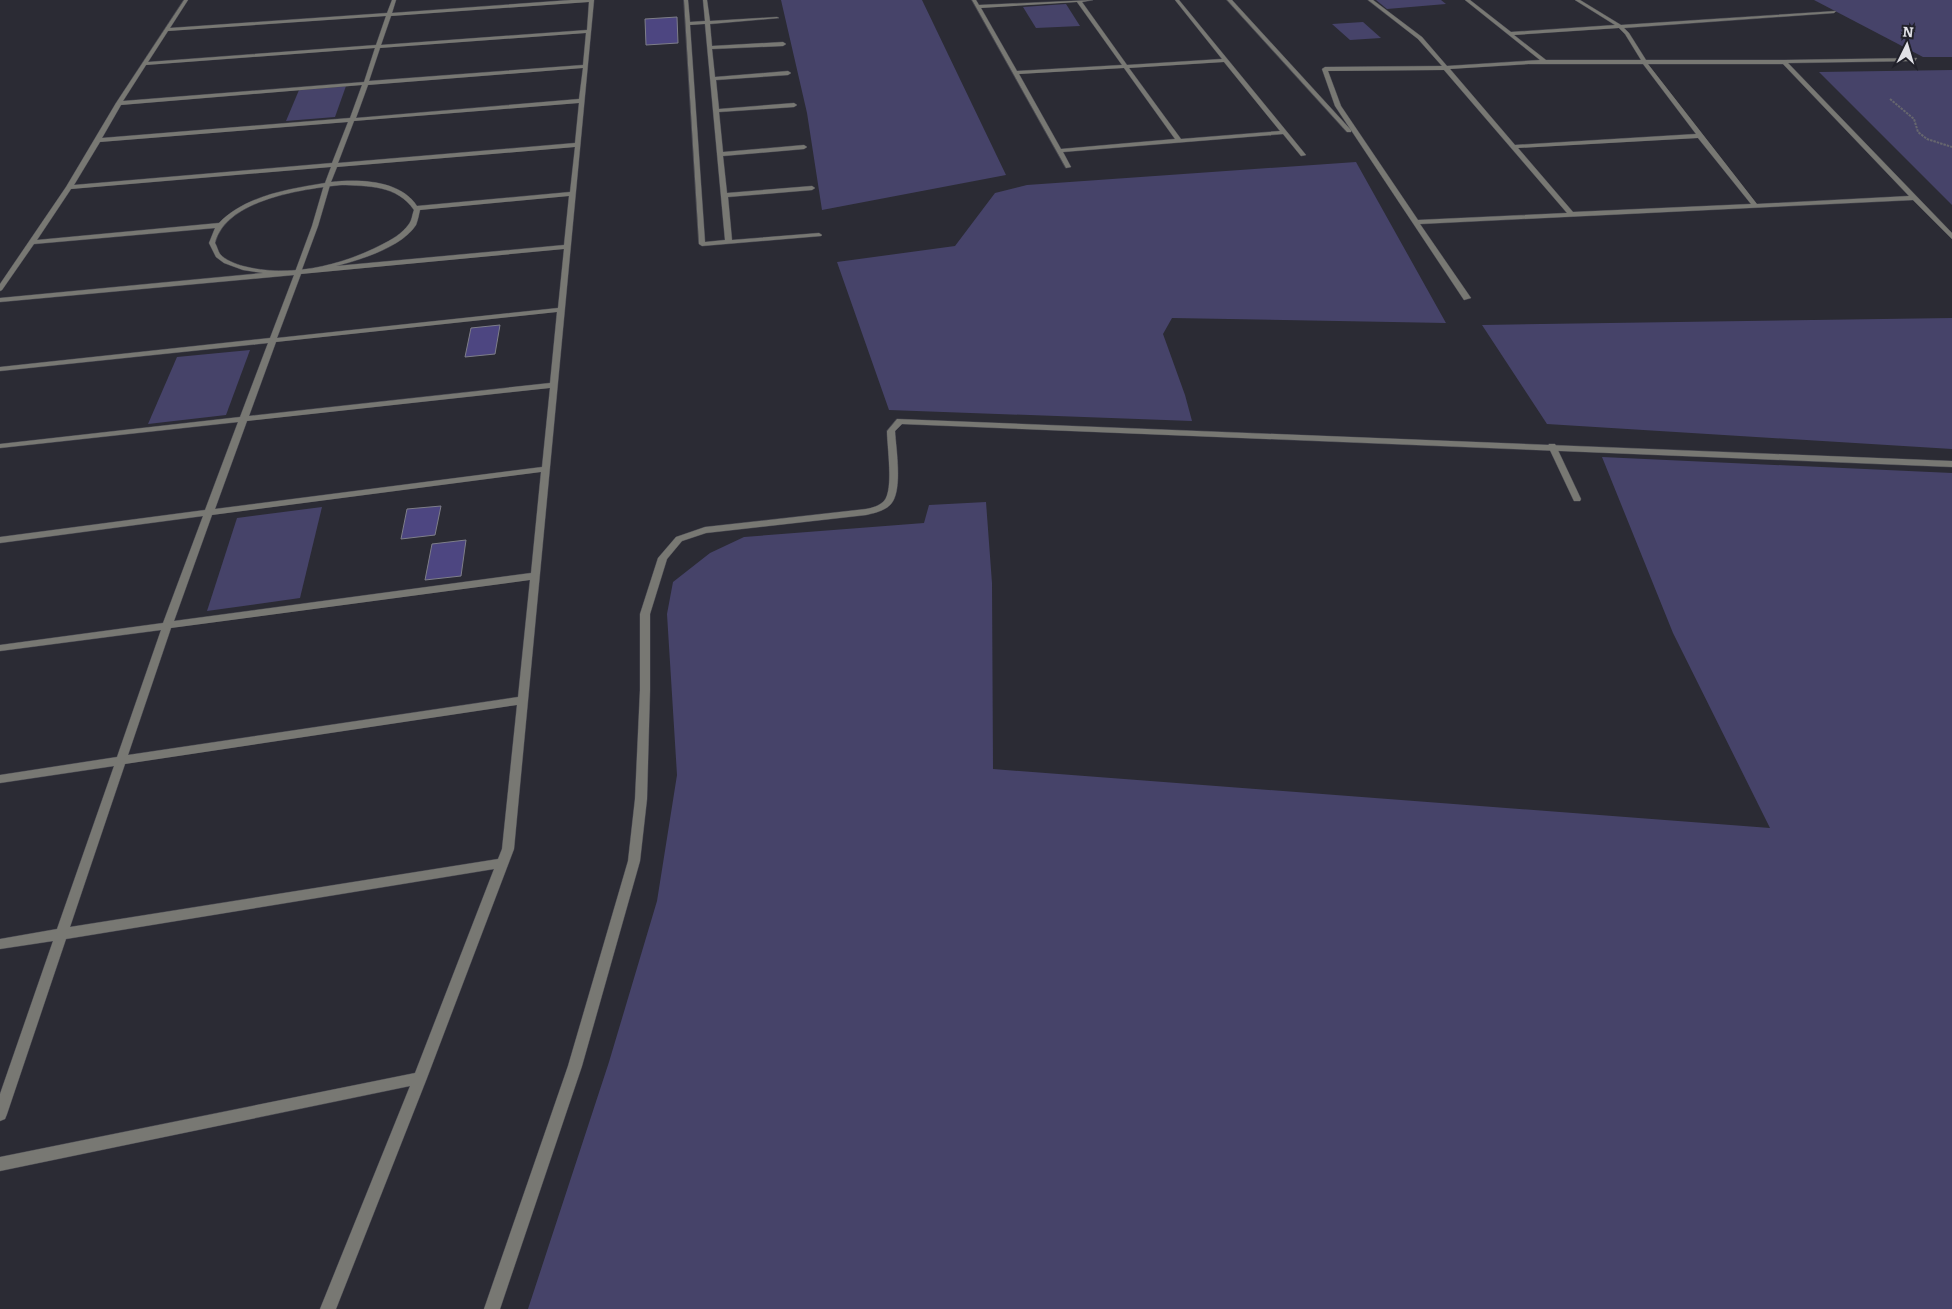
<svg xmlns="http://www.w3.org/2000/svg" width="1952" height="1309" font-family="Bitter,serif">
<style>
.green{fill:#464369}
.building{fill:#4d4681;stroke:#7e7e89}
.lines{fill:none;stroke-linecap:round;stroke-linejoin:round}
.service-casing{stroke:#484851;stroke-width:1}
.minor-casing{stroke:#484851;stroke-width:1}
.path{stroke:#66666e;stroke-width:2;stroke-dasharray:2.5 1;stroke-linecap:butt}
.service{fill:#787873;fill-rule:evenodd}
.minor{fill:#787873;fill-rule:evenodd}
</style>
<rect width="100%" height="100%" fill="#2b2b34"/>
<g class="green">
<path d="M781 0H922L1006 175 822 210 807 113Z"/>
<path d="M1376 0H1441L1446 4 1387 9Z"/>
<path d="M1814 0H1952V57H1923Z"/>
<path d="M1066 4 1080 26 1036 28 1023 7Z"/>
<path d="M1363 22 1381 38 1350 40 1332 24Z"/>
<path d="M1952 70V205L1819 72Z"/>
<path d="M346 86 335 117 286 121 299 90Z"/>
<path d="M1356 162 1446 323 1172 318 1163 334 1185 395 1192 421 889 410 837 262 955 246 995 193 1027 185Z"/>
<path d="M1952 318V449L1547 424 1482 325Z"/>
<path d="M250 350 226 415 148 424 177 357Z"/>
<path d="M1602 457 1952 473V1309H528L609 1062 657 901 677 775 667 614 673 582 710 553 744 537 924 523 929 505 986 502 992 583 993 769 1770 828 1673 633Z"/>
<path d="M322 507 300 598 207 611 237 518Z"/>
</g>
<g class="building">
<path d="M677 17 678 43 646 45 645 19Z"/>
<path d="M500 325 495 354 465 357 471 328Z"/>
<path d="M441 506 435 535 401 539 407 509Z"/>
<path d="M466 540 461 576 425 580 432 544Z"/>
</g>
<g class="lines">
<g class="service-casing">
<g id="service">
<path d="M327 183 330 185 318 226 301 272 296 273 295 272 312 226 324 185Z"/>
<path d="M1549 444H1555L1556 446 1581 499 1580 501H1574L1573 499 1548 446Z"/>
</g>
</g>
<g class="minor-casing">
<g id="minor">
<path d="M184 0H188L170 28 387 13 392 0H396L392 13 571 0H594L514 849 427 1078 336 1309H320L410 1086 0 1171V1157L415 1073 494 869 66 939 7 1114 5 1119 0 1121V1094L53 941 0 949V939L57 929 114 766 0 783V775L117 757 161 630 0 651V645L163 623 203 516 0 543V537L205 510 238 422 0 448V444L240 417 268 343 0 371V367L270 338 294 275 0 302V298L263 273 243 270 224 263 216 257 209 243 215 228 34 244 2 290 0 291V284L66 187 116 103ZM589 2 587 30 381 45 391 16ZM386 16 376 45 148 62 168 31ZM586 33 583 65 369 81 380 48ZM375 48 364 82 123 101 146 65ZM583 68 579 99 356 118 368 85ZM362 85 350 118 102 138 121 105ZM579 103 575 143 338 163 354 121ZM348 122 332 163 74 185 100 142ZM575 147 570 192 417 206C400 180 360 179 331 182L337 167ZM331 167 325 183C288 189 245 196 219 223L37 240 71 189ZM341 185C368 186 397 185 414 210 412 215 412 220 409 224 402 234 391 240 381 245 340 266 289 278 243 266 236 264 225 260 220 254 218 251 217 246 215 243 226 199 304 189 341 185ZM569 196 564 245 336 266C360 260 402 247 416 225 418 220 419 214 420 210ZM564 249 558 308 277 338 301 274ZM557 312 550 383 249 416 276 342ZM550 388 542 467 215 509 247 421ZM541 472 531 573 174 621 212 515ZM530 580 518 697 128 755 171 628ZM517 705 502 849 498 859 70 927 125 764Z"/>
<path d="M684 0H688L690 22 705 21 703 0H707L710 21 777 17 779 18 710 24 712 46 783 42 786 44 783 46 712 49 715 77 788 71 791 73 788 75 716 80 719 109 794 103 797 105 794 107 719 112 723 152 804 145 807 147 804 149 723 156 727 193 812 186 815 188 812 190 728 197 732 240 819 233 822 235 821 236 702 246 699 244ZM705 24 725 240 705 242 690 25Z"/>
<path d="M972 0H976L979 5 1093 0 1082 2 1127 65 1222 59 1175 0H1179L1306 155 1301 156 1283 134 1063 152 1071 167 1066 168ZM1077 2 1122 65 1017 71 981 8ZM1224 62 1280 131 1181 139 1129 68ZM1124 68 1175 139 1061 149 1019 74Z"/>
<path d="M1227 0H1232L1351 130V132H1347Z"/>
<path d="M1368 0H1373L1422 37 1447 66 1540 60 1465 0H1470L1511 32 1615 25 1575 0H1580L1621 25 1836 11 1834 13 1624 28 1629 33 1646 60H1784L1917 58 1915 61 1788 63 1952 233V239L1913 200 1420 224 1471 298 1464 300 1335 106 1322 69 1325 67 1442 66 1418 39ZM1619 28 1625 34 1641 60H1546L1514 35ZM1529 64H1643L1696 134 1515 145 1450 69ZM1648 64H1783L1909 196 1757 204ZM1444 70 1567 213 1418 220 1341 106 1328 71ZM1698 138 1751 204 1573 212 1518 148Z"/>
<path d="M897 419 1952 461V467L902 424 895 431C896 449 903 490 891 504 885 511 874 513 866 515L706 533 682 541 667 559 650 614V690L647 799 640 861 582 1066 500 1309H484L568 1066 628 861 635 799 640 690V614L658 558 676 537 705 527 866 509C872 508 879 506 884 501 894 490 887 446 887 431Z"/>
</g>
</g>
<path class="path" d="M1890 99 1914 119 1918 132 1927 139 1952 147"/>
<use href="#service" class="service"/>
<use href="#minor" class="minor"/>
</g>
<g transform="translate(1907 45) rotate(5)" stroke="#21212a" stroke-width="4" paint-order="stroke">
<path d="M0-4L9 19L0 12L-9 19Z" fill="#e1e1e7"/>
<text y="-8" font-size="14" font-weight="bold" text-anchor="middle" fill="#e1e1e7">N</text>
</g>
</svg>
